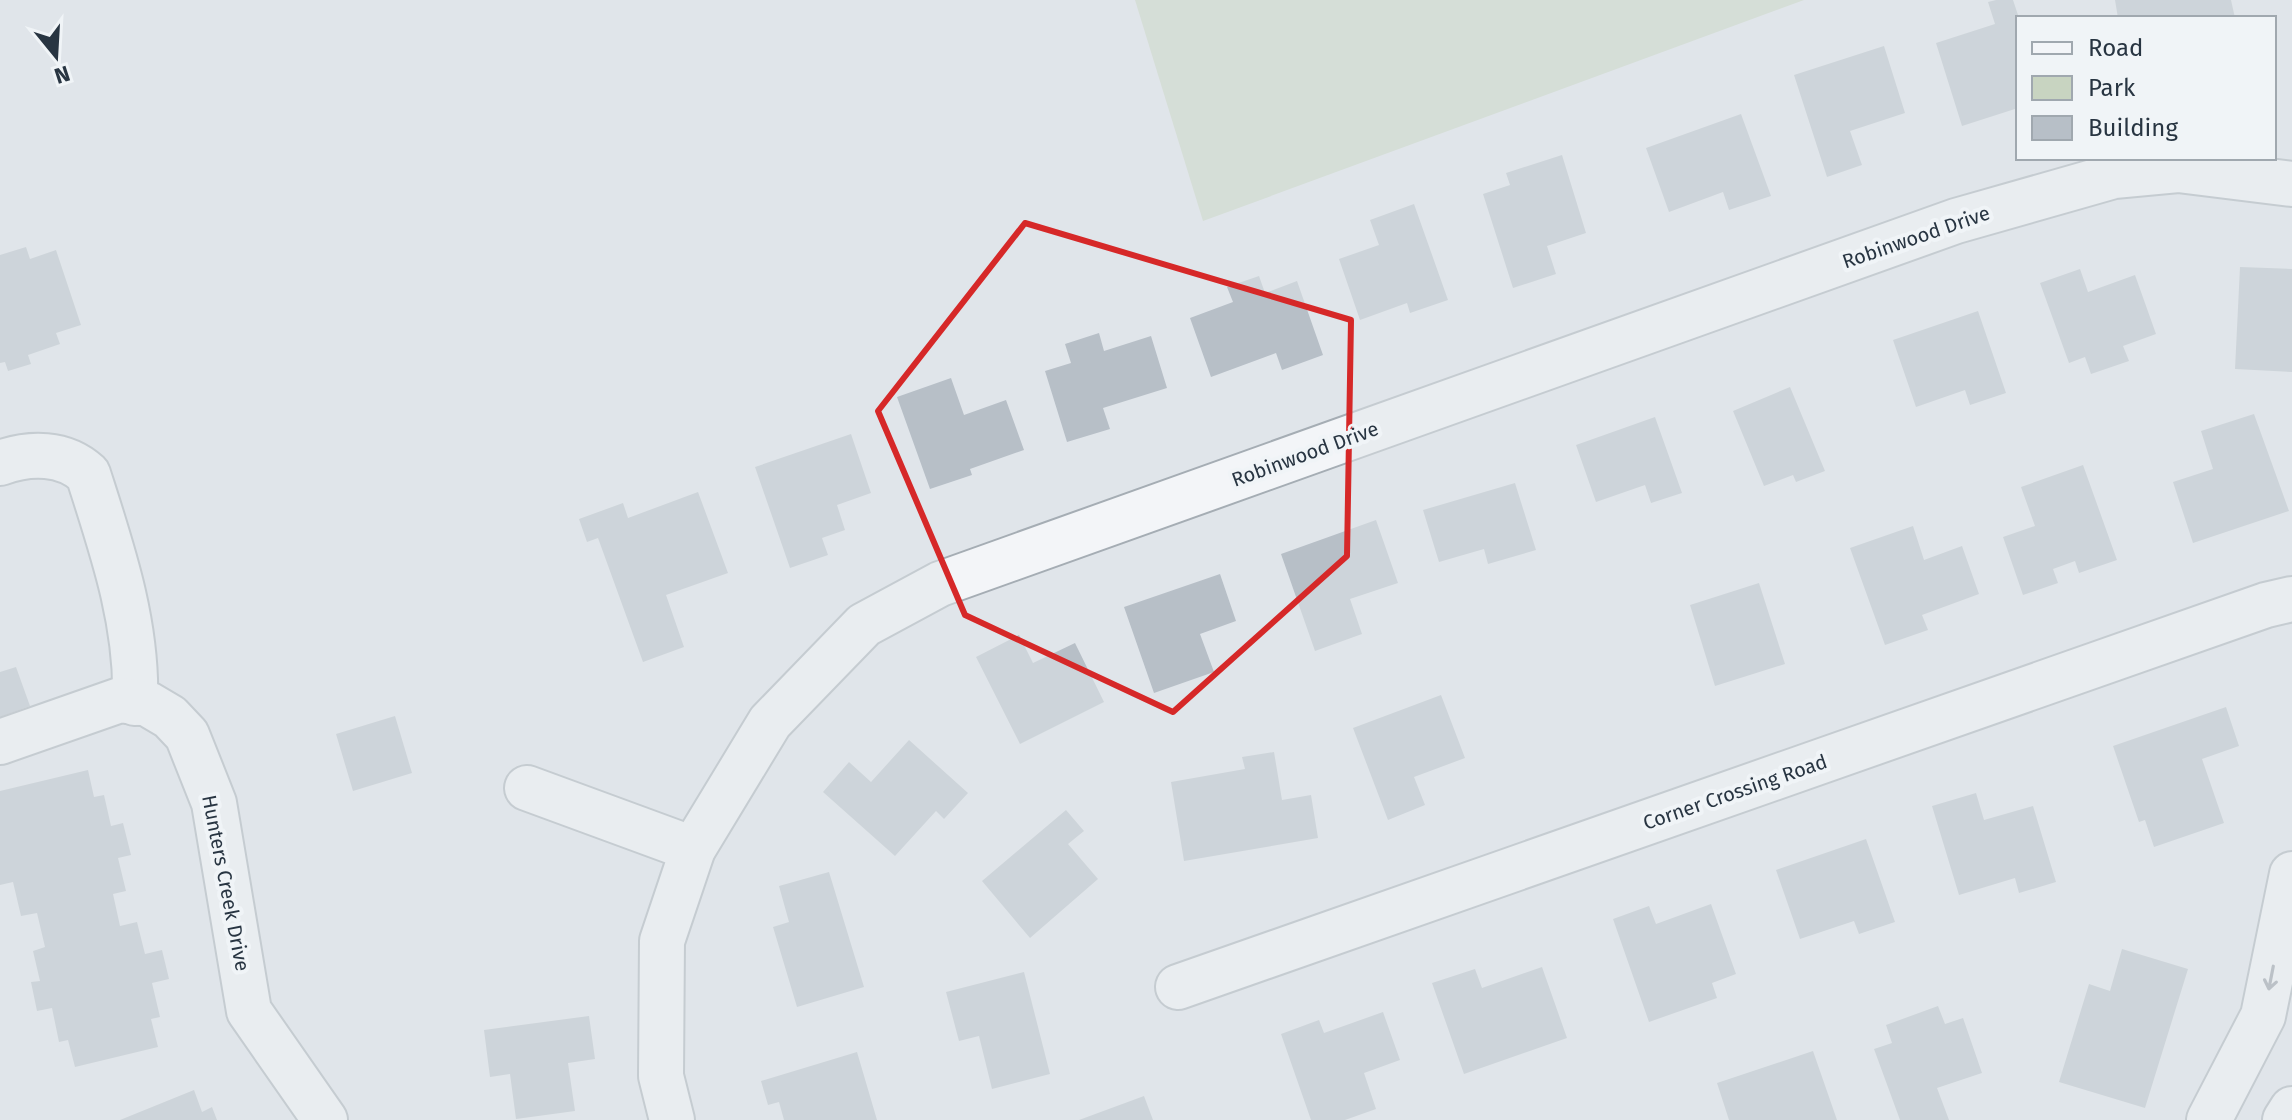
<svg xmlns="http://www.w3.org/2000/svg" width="2292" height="1120" font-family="'Fira Sans',sans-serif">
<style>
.green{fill:#c8d4c1}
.building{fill:#b7bfc7}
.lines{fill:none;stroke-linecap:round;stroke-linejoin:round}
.minor-casing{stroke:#a5adb4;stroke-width:48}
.minor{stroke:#f3f5f8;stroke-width:44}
.oneway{stroke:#8e959d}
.marked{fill:none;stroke:#d62828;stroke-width:6;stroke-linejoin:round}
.labels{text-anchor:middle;stroke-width:8;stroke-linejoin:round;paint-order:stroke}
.street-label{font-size:20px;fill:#283542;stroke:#f0f4f7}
</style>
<rect width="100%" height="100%" fill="#e0e5ea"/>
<path class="green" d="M1135 0H1804L1203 221Z"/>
<g class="building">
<path d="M1996 0H2013L2019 18 2018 108 1962 126 1936 43 1995 24 1988 2Z"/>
<path d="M2115 0H2231L2235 18H2118Z"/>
<path d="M1884 46 1905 113 1850 131 1862 165 1827 177 1794 75Z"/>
<path d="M1741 114 1771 196 1729 210 1723 192 1669 212 1646 148Z"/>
<path d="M1562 155 1586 233 1547 246 1556 274 1513 288 1483 194 1510 185 1506 173Z"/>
<path d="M1414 204 1448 300 1410 313 1407 303 1360 320 1339 259 1379 245 1370 220Z"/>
<path d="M26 247 30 259 56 250 81 325 56 333 60 344 28 355 31 364 8 371 5 362 0 363V255Z"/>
<path d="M2240 267 2292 269V372L2235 369Z"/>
<path d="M2080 269 2088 292 2135 275 2156 334 2123 346 2129 361 2091 374 2085 357 2069 363 2040 283Z"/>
<path d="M1259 276 1265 293 1297 281 1323 355 1282 370 1276 353 1211 377 1190 318 1233 302 1227 287Z"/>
<path d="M1978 311 2006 393 1970 405 1965 390 1916 407 1893 340Z"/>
<path d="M1099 333 1104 351 1151 336 1167 388 1103 408 1110 429 1067 442 1045 371 1071 363 1065 344Z"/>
<path d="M951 378 964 415 1006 400 1024 450 970 469 972 475 930 489 897 397Z"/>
<path d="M1790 387 1825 471 1796 482 1793 475 1764 486 1733 411Z"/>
<path d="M2254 414 2289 511 2193 543 2173 482 2213 469 2201 431Z"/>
<path d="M1655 417 1682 493 1651 503 1645 485 1596 502 1576 445Z"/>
<path d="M851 434 871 493 837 505 845 530 822 538 828 555 790 568 755 467Z"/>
<path d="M2083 465 2117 560 2079 573 2075 561 2053 569 2058 583 2023 595 2003 537 2035 526 2021 487Z"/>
<path d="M1515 483 1536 550 1488 564 1484 549 1439 562 1423 510Z"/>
<path d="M698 492 728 573 666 595 684 647 643 662 598 538 587 542 579 519 623 503 628 518Z"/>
<path d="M1376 520 1398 583 1350 599 1362 634 1315 651 1281 554Z"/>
<path d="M1913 526 1924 560 1962 546 1979 594 1922 615 1928 630 1885 645 1850 548Z"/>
<path d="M1220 574 1236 621 1200 634 1214 672 1154 693 1124 607Z"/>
<path d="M1759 583 1785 664 1715 686 1690 605Z"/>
<path d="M1019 635 1033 663 1075 643 1104 702 1020 744 976 657Z"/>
<path d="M16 667 30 706 0 717V672Z"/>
<path d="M1441 695 1465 758 1414 777 1425 805 1388 820 1353 728Z"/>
<path d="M2226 707 2239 746 2202 759 2224 823 2154 847 2145 820 2139 822 2113 746Z"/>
<path d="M395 716 412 773 353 791 336 734Z"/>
<path d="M909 740 968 793 944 819 936 811 895 856 823 792 849 762 871 782Z"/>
<path d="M1274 752 1282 800 1311 795 1318 838 1184 861 1171 782 1245 769 1242 757Z"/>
<path d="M88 770 94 797 104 795 111 826 123 823 131 855 118 858 126 891 113 894 120 926 137 922 145 954 162 950 169 979 152 983 160 1017 151 1019 158 1047 75 1067 68 1040 59 1042 52 1008 37 1011 31 982 40 981 33 951 45 947 37 913 21 916 13 882 0 885V791Z"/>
<path d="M1976 793 1984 820 2033 806 2056 882 2019 893 2015 878 1959 895 1932 806Z"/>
<path d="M1066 810 1084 831 1068 844 1098 879 1030 938 982 881Z"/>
<path d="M1866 839 1895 922 1859 934 1854 921 1800 939 1776 870Z"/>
<path d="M829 872 864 987 797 1007 773 927 789 922 779 886Z"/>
<path d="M1711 904 1736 974 1712 983 1717 998 1649 1022 1613 919 1649 906 1656 924Z"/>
<path d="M2122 949 2188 969 2145 1108 2059 1082 2089 984 2110 991Z"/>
<path d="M1542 967 1567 1038 1464 1074 1432 983 1475 969 1482 988Z"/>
<path d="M1024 972 1050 1074 992 1089 979 1036 959 1041 946 992Z"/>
<path d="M1938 1006 1945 1024 1963 1018 1982 1073 1937 1088 1949 1120H1900L1874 1049 1892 1043 1886 1025Z"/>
<path d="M1383 1012 1400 1060 1364 1073 1376 1109 1345 1120H1311L1281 1034 1319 1020 1324 1033Z"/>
<path d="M589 1016 595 1059 568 1063 575 1111 516 1119 510 1074 490 1077 484 1030Z"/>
<path d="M1813 1051 1837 1120H1729L1717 1083Z"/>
<path d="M857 1052 877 1120H784L779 1102 768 1105 761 1081Z"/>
<path d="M194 1090 202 1112 212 1107 217 1120H120Z"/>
<path d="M1144 1096 1153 1120H1079Z"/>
</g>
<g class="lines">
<g class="minor-casing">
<g id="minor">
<path d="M0 463C30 452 64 452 88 474 112 549 138 624 135 703"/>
<path d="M0 742 120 700 148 704 170 717 187 735 214 803 249 1011 325 1120"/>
<path d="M527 788 693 849"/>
<path d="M1178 987 2266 605 2292 599"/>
<path d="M672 1120 661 1076 662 941 693 849 770 722 864 625 940 584 1956 221 2114 176 2178 170 2292 184"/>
<path d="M2209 1120 2263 1016 2292 874"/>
<path d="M2285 1120 2292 1109"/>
</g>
</g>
<use href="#minor" class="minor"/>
</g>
<defs><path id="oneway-shaft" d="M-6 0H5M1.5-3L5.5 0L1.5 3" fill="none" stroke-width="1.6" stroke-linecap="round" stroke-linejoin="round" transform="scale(2)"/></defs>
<use class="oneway" href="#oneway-shaft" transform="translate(2271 978) rotate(101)"/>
<path d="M0 0H2292V1120H0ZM1025 223 1351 320 1347 556 1173 712 965 615 878 411Z" fill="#e0e5ea" fill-opacity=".55" fill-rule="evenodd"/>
<path class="marked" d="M1025 223 1351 320 1347 556 1173 712 965 615 878 411Z"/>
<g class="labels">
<g class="street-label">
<text transform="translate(1916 237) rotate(-19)" y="7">Robinwood Drive</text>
<text transform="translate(1305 454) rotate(-20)" y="7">Robinwood Drive</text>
<text transform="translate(1735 792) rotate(-19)" y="7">Corner Crossing Road</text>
<text transform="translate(226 883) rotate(79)" y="7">Hunters Creek Drive</text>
</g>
</g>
<rect x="2016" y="16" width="260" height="144" fill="#f0f4f7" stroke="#a0a8af" stroke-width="2"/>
<rect x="2032" y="42" width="40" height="12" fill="#f3f5f8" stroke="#a0a8af" stroke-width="2"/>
<text x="2088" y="56" font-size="24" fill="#283542">Road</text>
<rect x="2032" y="76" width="40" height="24" fill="#c8d4c1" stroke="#a0a8af" stroke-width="2"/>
<text x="2088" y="96" font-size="24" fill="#283542">Park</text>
<rect x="2032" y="116" width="40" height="24" fill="#b7bfc7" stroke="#a0a8af" stroke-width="2"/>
<text x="2088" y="136" font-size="24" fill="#283542">Building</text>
<g transform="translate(56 56) rotate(162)" stroke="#f0f4f7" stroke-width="6" paint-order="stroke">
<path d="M0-6L14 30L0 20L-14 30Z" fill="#283542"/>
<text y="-12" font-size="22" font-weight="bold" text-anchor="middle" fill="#283542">N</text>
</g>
</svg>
